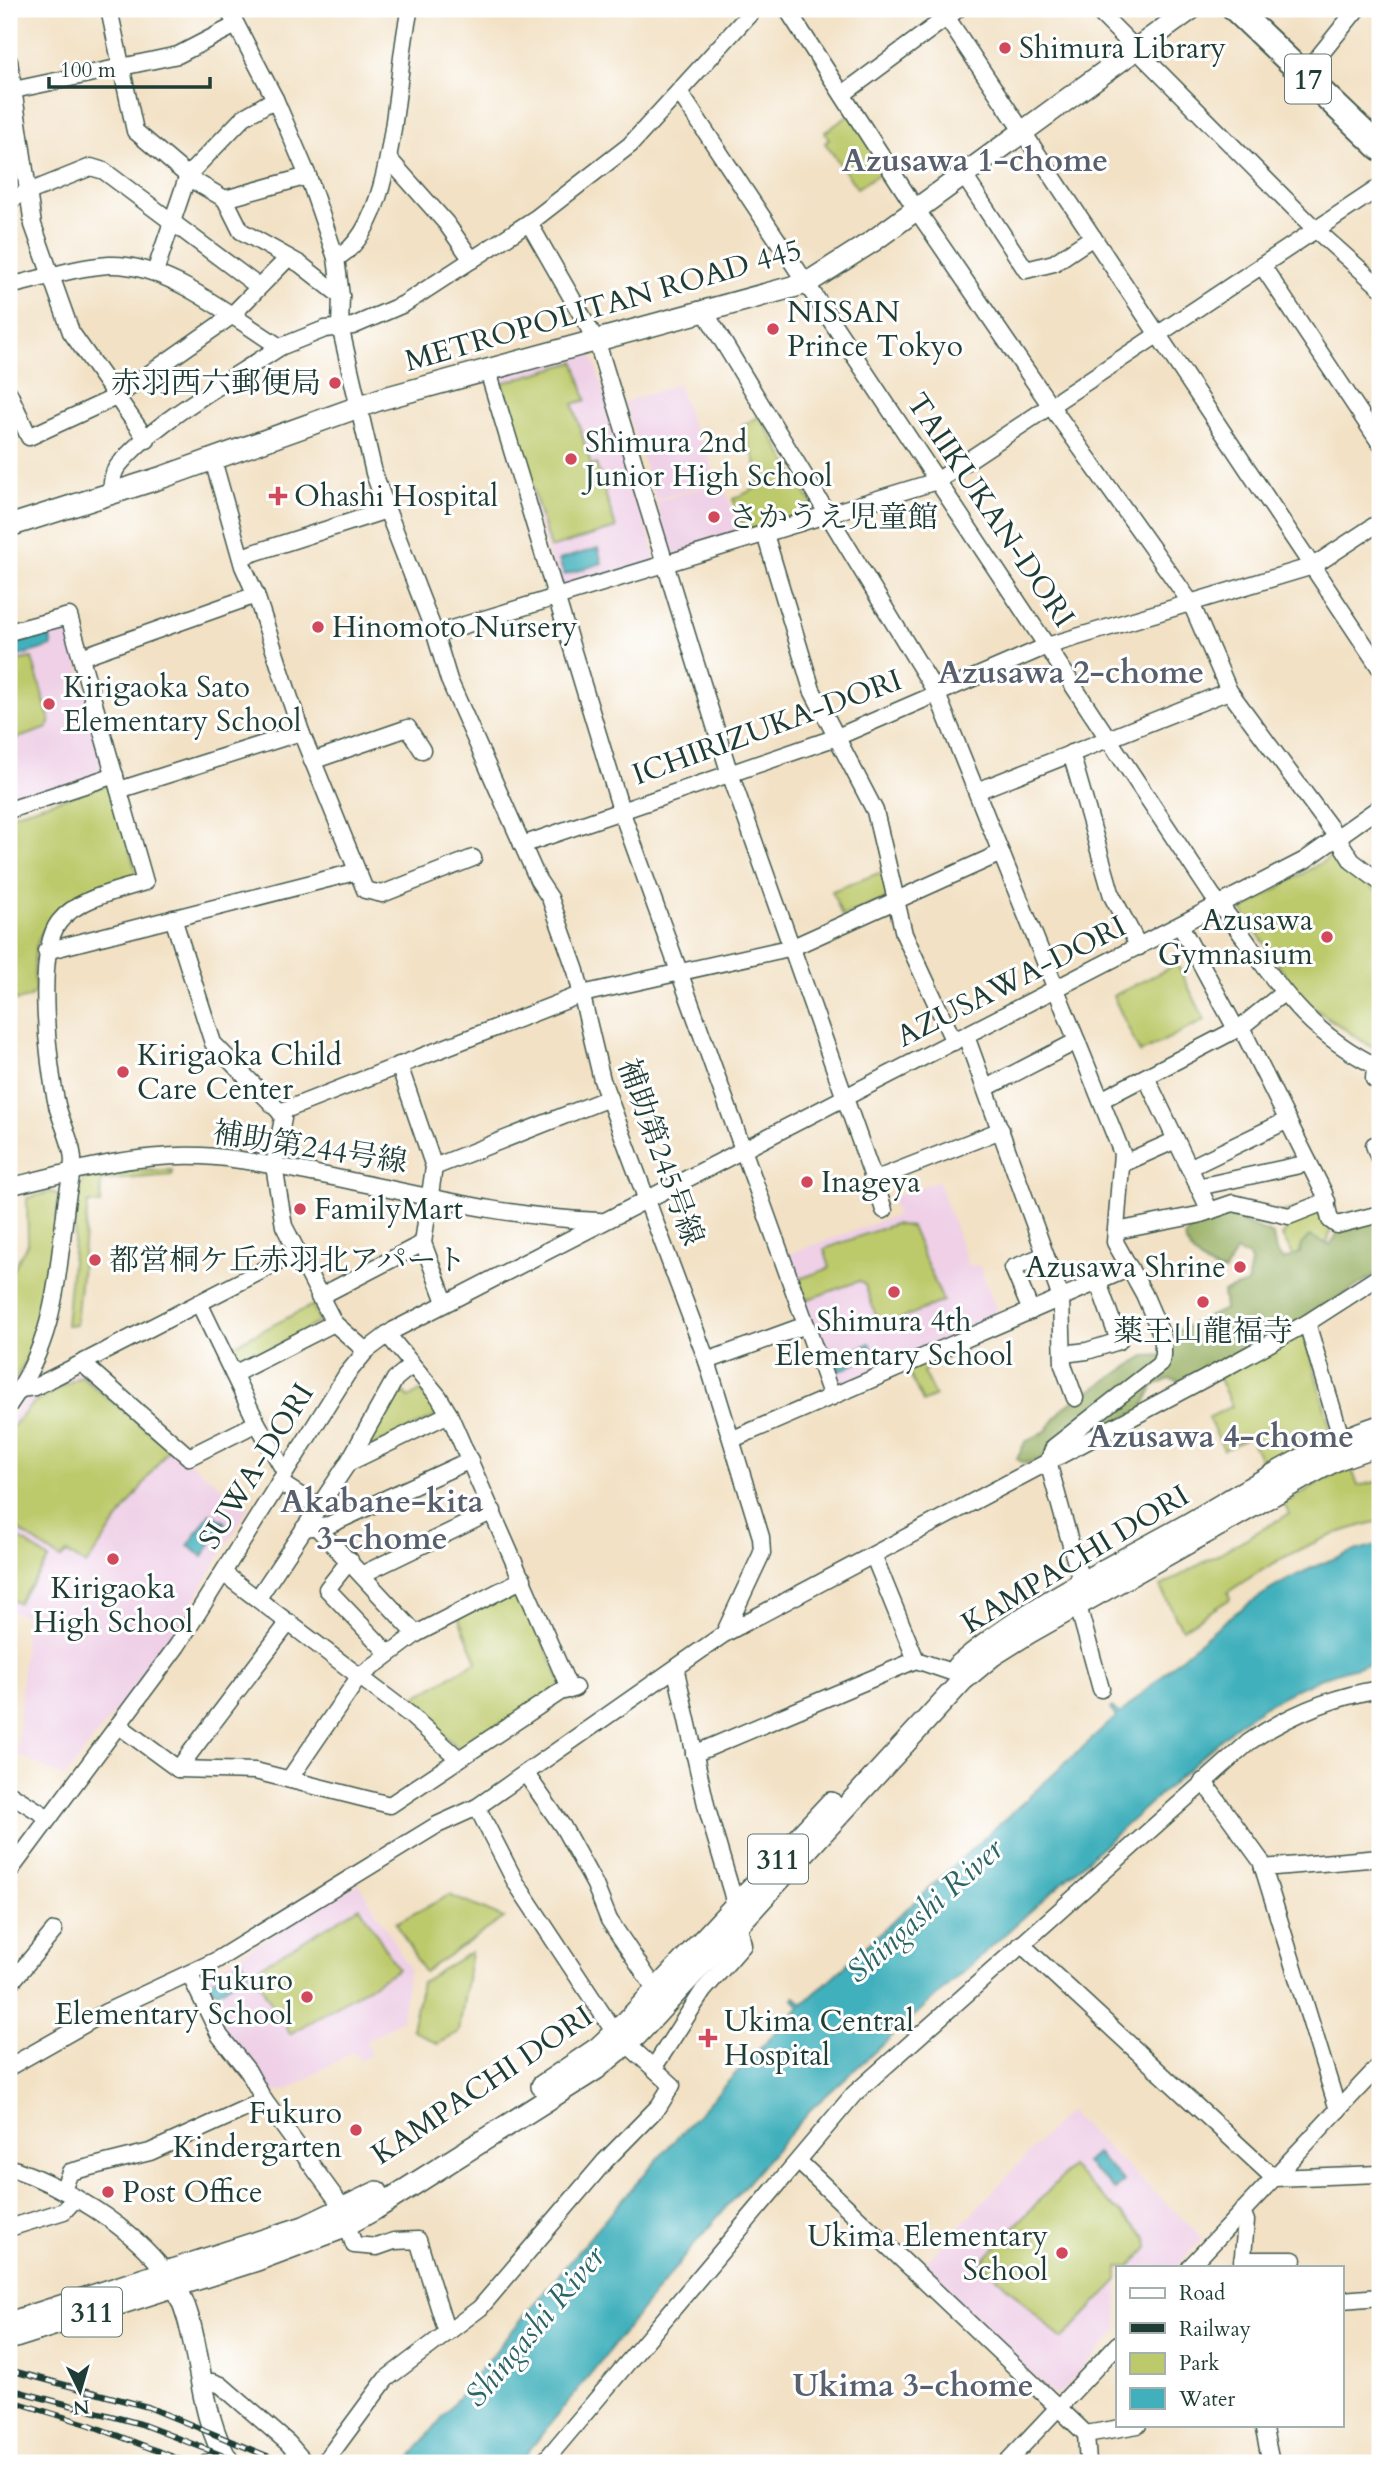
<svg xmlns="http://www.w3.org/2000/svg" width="1389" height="2472" font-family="Cardo,'Noto Serif JP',serif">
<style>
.built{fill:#efd0e7}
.green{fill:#bdca6c;stroke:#6e8450;stroke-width:2}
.forest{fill:#96ae60;stroke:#5a764a;stroke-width:2}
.water{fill:#41b0bc;stroke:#307678;stroke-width:2}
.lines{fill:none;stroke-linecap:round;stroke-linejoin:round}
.minor-casing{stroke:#3f564a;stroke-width:19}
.major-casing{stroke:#3f564a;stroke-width:24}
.highway-casing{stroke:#3f564a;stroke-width:28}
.minor{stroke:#fff;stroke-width:16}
.major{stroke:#fff;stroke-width:21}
.highway{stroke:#fff;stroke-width:24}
.rail-casing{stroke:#1f3d34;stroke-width:6}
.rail{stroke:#fff;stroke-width:3.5;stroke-dasharray:10;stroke-linecap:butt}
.poi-dot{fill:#d1495b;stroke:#fff;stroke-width:2.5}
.labels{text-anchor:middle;stroke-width:6;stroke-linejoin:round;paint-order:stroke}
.shield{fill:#fff;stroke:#627771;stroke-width:2}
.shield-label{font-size:28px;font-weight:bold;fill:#1f3d34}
.poi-label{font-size:30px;fill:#1f3d34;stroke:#fff;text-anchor:start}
.street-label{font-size:30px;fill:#1f3d34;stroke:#fff}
.neighbourhood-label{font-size:32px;font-weight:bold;fill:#585f6d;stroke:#fff}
.water-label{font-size:32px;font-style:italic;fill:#2b6564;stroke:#fff}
</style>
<rect width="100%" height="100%" fill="#fff"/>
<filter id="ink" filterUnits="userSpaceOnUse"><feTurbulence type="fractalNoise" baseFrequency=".0143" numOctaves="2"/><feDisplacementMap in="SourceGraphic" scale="14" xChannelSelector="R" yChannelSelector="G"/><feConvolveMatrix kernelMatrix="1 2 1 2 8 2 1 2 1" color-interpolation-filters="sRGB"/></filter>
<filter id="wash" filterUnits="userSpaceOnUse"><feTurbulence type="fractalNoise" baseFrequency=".00686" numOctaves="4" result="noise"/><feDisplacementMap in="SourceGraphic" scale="28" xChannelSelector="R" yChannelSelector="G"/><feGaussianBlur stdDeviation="1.57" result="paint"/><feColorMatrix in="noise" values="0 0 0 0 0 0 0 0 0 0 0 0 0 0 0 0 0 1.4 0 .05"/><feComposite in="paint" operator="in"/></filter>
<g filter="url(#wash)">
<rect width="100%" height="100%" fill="#f2e1c4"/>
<g class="built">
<path d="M587 354 593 357 632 481 648 475 624 402 678 384 698 442 704 440 716 481 656 500 650 481 634 487 656 558 652 562 563 589 559 587 495 384 499 375Z"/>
<path d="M722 481 740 532 677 554 669 549 656 502Z"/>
<path d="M67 621 108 772 9 804V637Z"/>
<path d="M938 1180 968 1265 980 1266 1000 1319 837 1388 831 1385 786 1255 897 1215 891 1198Z"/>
<path d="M82 1371 169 1447 249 1507 172 1637 64 1778 17 1754 26 1617 9 1610V1420L24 1399Z"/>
<path d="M359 1883 409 1967 402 2020 366 2042 371 2054 362 2060 352 2052 288 2090 266 2092 225 2029 201 1984V1978Z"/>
<path d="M1068 2111 1203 2238 1176 2267H1118V2330L1059 2394H1052L921 2268Z"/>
</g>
<g class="green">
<path d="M854 112 890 167 857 188 825 143 829 139 825 132Z"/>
<path d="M575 362 586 400 573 404 591 465 596 464 616 528 550 548 502 383Z"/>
<path d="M760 416 812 504 809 513 744 532 733 499 759 487 755 460 741 426Z"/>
<path d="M32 658 50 721 48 728 9 741V662Z"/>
<path d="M110 784 137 875 135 879C96 894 43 904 35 953 33 966 35 979 35 992L29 998 9 1002V815Z"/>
<path d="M1334 855 1380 894V1053L1302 1000 1242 910Z"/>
<path d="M884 871 890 893 887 899 842 916 832 891Z"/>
<path d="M1177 964 1205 1020 1140 1053 1113 996Z"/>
<path d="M130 1167 131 1171 172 1170V1175L101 1181V1204L88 1203 76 1325H66L79 1186 86 1176Z"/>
<path d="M51 1192 59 1195 41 1334 9 1391V1277L28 1243 27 1198Z"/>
<path d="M1327 1201 1333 1222 1327 1244 1317 1241 1294 1257 1282 1236 1287 1230 1278 1213Z"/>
<path d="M894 1224 911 1227 943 1301 893 1322 876 1316 865 1285 859 1281 806 1300 799 1279 830 1268 824 1249Z"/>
<path d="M313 1305 319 1322 239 1367 228 1351 231 1346Z"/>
<path d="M1298 1333 1305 1336 1331 1430 1264 1467 1250 1437 1224 1450 1208 1418 1232 1406 1218 1377Z"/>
<path d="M923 1360 927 1368 923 1372 935 1396 923 1402 906 1367Z"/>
<path d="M81 1376 169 1448 86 1565 67 1553 60 1559 9 1523V1431L32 1404Z"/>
<path d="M399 1387 409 1398 420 1391 439 1415 369 1448 366 1444Z"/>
<path d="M1352 1469 1358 1486 1380 1481V1521C1324 1533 1275 1560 1228 1592L1230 1599 1182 1629 1160 1587 1289 1514 1284 1504 1325 1479Z"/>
<path d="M9 1531 49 1559 18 1603 9 1599Z"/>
<path d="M516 1590 522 1592 562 1685 462 1751 407 1702 477 1661 458 1617Z"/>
<path d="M449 1895 504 1918 424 1972 396 1923Z"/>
<path d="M360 1907 398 1969 290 2034 255 1976 262 1972 259 1967Z"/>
<path d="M471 1952 459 2032 437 2044 412 2029 422 1982Z"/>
<path d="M1071 2167 1147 2238 1148 2248 1130 2267H1118V2280L1062 2339 981 2262Z"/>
</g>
<path class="forest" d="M1239 1209 1242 1222 1273 1235 1276 1252 1283 1260 1300 1253 1301 1245 1309 1236 1330 1245 1342 1227 1380 1218V1271L1309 1317 1266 1335 1263 1339 1187 1383 1170 1379 1154 1385 1142 1409 1037 1461 1024 1463 1017 1459 1025 1442 1046 1431 1063 1408 1145 1356 1167 1355 1173 1333 1225 1309 1223 1292 1247 1284 1251 1263 1249 1257 1236 1251 1225 1272C1207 1270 1189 1254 1184 1237L1200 1219Z"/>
<g class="water">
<path d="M598 548 602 563 564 575 559 560Z"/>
<path d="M49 634 52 646 15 657 11 645Z"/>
<path d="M870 1343 875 1355 839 1371 833 1359Z"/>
<path d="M210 1513 225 1522 203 1556 188 1546Z"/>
<path d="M1380 1544V1662C1328 1671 1281 1693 1238 1724L810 2110 696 2242 519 2463H406C531 2305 658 2150 800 2007L793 1998 795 1996 803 2004 1116 1717 1110 1709 1112 1707 1120 1714C1204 1637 1265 1573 1380 1544Z"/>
<path d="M242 1961 249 1972 216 1993 209 1982Z"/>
<path d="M1096 2154 1124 2181 1115 2190 1086 2163Z"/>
</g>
</g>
<g filter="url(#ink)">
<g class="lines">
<g class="minor-casing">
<g id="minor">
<path d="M109 9 135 131 194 181 225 199 241 231 300 264 341 296"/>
<path d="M228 9 275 99 308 176 336 258 341 296 340 326 374 473 387 510 435 634 449 680 538 880 550 898 576 971 602 1080 707 1361 761 1537 762 1553 724 1634"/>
<path d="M787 9 916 209 1050 405 1191 603 1229 691 1337 837 1352 861 1380 882"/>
<path d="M941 9 1380 668"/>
<path d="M1096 9 1316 230 1380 287"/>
<path d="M9 61 33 225 71 332 147 440"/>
<path d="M1311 66 1357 9"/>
<path d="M9 91 178 55 236 25"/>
<path d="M680 93 1212 895C1270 967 1291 1025 1380 1068"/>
<path d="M843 94 958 9"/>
<path d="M390 160 446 223 472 260"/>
<path d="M963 174 1026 270 1054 263 1093 237"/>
<path d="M225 199 308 176"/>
<path d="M9 200 91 167 104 171 259 287"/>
<path d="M529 223 597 342 727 765 874 1180 1001 1130"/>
<path d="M336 258C398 228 394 71 410 9"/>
<path d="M1263 267 1380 443"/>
<path d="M155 272 188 175 244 117 275 99"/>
<path d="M9 286C41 279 76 267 109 265 166 262 233 318 280 347L325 329 353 326 404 304 536 218 630 145 754 9"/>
<path d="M705 312 937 694 1122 1153 1115 1242 1144 1294 1163 1338V1355L1160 1364 1054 1447 1048 1462 1079 1574 1080 1613 1101 1689"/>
<path d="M487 368 621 810 832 1397"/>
<path d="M9 393 29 437 116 397 230 317 288 258"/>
<path d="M213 460 243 566 256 595 301 732 365 890 382 894 473 858"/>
<path d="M111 492C112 483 112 473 118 466 157 419 229 381 280 347"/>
<path d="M765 534 812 690 875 811 904 934 954 1042"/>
<path d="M241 557 387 510"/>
<path d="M9 632 69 616 145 882C118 891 77 898 59 922 35 953 48 1066 57 1105 61 1122 73 1144 73 1161 72 1178 66 1196 65 1214 56 1288 54 1341 9 1405"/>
<path d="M435 634 937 481 1380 187"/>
<path d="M81 657 256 595"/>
<path d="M1071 753 1112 896 1139 947"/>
<path d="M312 761 408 728 422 750"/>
<path d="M119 790 301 732"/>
<path d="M977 791 1229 691"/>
<path d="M9 810 115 775"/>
<path d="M522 845 837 737 1047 646 1313 566 1380 522"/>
<path d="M173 918 213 1043 280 1112 283 1118 274 1166 284 1226 334 1323 366 1351"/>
<path d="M1180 925 1236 1029"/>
<path d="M46 951 355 872"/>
<path d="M1241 1027 1324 1193 1330 1220 1337 1225 1380 1214"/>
<path d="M966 1036 1061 1298 1063 1365 1075 1398"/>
<path d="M399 1065 434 1167 423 1243 445 1302"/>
<path d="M1375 1065 1374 1079 1380 1083"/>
<path d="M1146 1077 1210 1211"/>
<path d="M986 1088 1077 1041"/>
<path d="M1101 1100 1241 1027 1283 993"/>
<path d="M280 1112 582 994 793 947 1001 853"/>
<path d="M1374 1145 1380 1161"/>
<path d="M1122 1164 1176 1140"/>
<path d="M434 1167 609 1098"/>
<path d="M1189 1168 1288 1120"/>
<path d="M874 1180 884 1210"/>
<path d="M9 1187C73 1171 135 1153 202 1156 240 1158 280 1167 317 1174 410 1192 505 1218 600 1221"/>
<path d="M1198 1187 1309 1163"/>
<path d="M1116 1231 1198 1215 1233 1203 1289 1216 1327 1201"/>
<path d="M319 1297 423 1243"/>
<path d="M199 1303 257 1423 285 1472"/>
<path d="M1031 1311 1013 1268 1045 1255"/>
<path d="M1307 1323 1345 1451"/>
<path d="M387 1334 439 1397 449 1414 570 1690"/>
<path d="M1063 1354 1087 1351 1119 1341 1098 1282"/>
<path d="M707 1361 806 1325"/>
<path d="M82 1363 189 1457 257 1423"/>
<path d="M234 1374 334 1323"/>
<path d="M20 1389 35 1387 82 1363 296 1253"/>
<path d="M733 1439 1130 1268"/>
<path d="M348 1463 449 1414"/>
<path d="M279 1482 318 1507"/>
<path d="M313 1523 416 1634"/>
<path d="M304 1528 329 1525 470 1460"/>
<path d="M874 1557 916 1660"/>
<path d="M350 1560 327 1589 388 1653"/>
<path d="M223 1573 409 1714 459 1759"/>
<path d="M363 1574 493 1511"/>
<path d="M258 1598 348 1463 395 1379 412 1365"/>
<path d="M118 1725 178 1769 255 1771 390 1805 560 1692 575 1688"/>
<path d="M694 1754 916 1660 951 1672"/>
<path d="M178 1769 289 1622"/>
<path d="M526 1774 563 1827 595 1885 609 1920 656 1990"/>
<path d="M290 1778 359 1677 416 1634 523 1579"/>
<path d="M1203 1781 1261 1861 1338 2110"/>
<path d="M9 1793 49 1818"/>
<path d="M1263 1868 1380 1858"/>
<path d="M9 1872 177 1646 347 1374 366 1351 394 1330 1305 860 1380 807"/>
<path d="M1021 1944 1274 2178 1380 2174"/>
<path d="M190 1975 220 2036 248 2071 264 2100 340 2204 354 2245 377 2247 394 2241 418 2240 447 2333"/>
<path d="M9 1985 54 1931"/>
<path d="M9 2067 106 2012 215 1961 437 1825 477 1807 724 1634 1223 1369 1307 1323 1380 1276"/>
<path d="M654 2067 703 1991 743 1945 732 1893 707 1809 676 1671"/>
<path d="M798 2161 1086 2434 1138 2425"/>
<path d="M9 2167C64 2186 131 2226 166 2273"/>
<path d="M63 2190 70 2172 150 2152 264 2100"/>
<path d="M9 2228 64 2211 75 2199"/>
<path d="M1242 2260H1293"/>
<path d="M1190 2267 1380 2065"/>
<path d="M1242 2267 1246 2221 1242 2211"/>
<path d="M1342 2300 1380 2297"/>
<path d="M200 2383 213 2382 221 2385 288 2443 305 2463"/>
<path d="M1263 2425 1271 2463"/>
<path d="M1086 2434 1088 2463"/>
<path d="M207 2463 225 2458"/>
<path d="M324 2463 386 2379 480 2308 605 2161 659 2106 672 2085 615 2033 516 1883 477 1807"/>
<path d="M543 2463 854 2094 1249 1742C1290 1714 1331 1697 1380 1689"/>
<path d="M1006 2463 1118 2344"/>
</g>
</g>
<g class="major-casing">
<g id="major">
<path d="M9 526 163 477 381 399 807 283 873 241 1191 9"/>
<path d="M957 1667C1024 1609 1108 1569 1185 1526 1248 1490 1311 1448 1380 1426"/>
<path d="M542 2086 598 2048 628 2020 831 1803"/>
<path d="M169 2277C204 2323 193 2407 229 2463"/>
<path d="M9 2323 304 2227 377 2192"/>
<path d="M9 2339 257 2260 337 2230 375 2209 596 2069 637 2035 963 1680 993 1655 1028 1633 1308 1475 1338 1459 1380 1444"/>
</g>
</g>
<g class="highway-casing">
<path id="highway" d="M1235 9 1380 148"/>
</g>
<use href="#minor" class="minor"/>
<use href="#major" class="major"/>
<use href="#highway" class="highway"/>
<g class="rail-casing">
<g id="rail">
<path d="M9 2370 148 2407 284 2463"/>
<path d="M9 2389 141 2424 242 2463"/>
<path d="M9 2400 90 2425 189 2463"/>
</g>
</g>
<use href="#rail" class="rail"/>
</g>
</g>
<g class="poi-dot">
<circle cx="1005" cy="48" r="7"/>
<circle cx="773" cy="329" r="7"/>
<circle cx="335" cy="383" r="7"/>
<circle cx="571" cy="459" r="7"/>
<path d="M274.5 485.5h7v7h7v7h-7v7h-7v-7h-7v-7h7z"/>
<circle cx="714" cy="517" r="7"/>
<circle cx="318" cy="627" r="7"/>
<circle cx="49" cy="704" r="7"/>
<circle cx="1327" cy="937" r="7"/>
<circle cx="123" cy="1072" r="7"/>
<circle cx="807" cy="1182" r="7"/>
<circle cx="300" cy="1209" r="7"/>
<circle cx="95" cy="1260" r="7"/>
<circle cx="1240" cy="1267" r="7"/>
<circle cx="894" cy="1292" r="7"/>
<circle cx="1203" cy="1302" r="7"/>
<circle cx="113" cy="1559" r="7"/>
<circle cx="307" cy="1997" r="7"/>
<path d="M704.5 2027.5h7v7h7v7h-7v7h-7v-7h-7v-7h7z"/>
<circle cx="356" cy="2130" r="7"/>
<circle cx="108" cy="2192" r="7"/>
<circle cx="1062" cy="2253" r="7"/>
</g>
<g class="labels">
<g class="shield">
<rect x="1285" y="54.5" width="46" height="49" rx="5"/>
<rect x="748" y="1834.5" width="60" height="49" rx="5"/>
<rect x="62" y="2287.5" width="60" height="49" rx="5"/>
</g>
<g class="shield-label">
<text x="1308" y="89">17</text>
<text x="778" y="1869">311</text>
<text x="92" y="2322">311</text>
</g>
<g class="poi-label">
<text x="1019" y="58">Shimura Library</text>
<text x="787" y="322">NISSAN<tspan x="787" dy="34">Prince Tokyo</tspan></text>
<text x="321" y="393" text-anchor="end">赤羽西六郵便局</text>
<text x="585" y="452">Shimura 2nd<tspan x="585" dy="34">Junior High School</tspan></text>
<text x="294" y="506">Ohashi Hospital</text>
<text x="728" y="527">さかうえ児童館</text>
<text x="332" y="637">Hinomoto Nursery</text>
<text x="63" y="697">Kirigaoka Sato<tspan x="63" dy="34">Elementary School</tspan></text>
<text x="1313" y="930" text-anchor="end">Azusawa<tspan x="1313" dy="34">Gymnasium</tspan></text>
<text x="137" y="1065">Kirigaoka Child<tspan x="137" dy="34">Care Center</tspan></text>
<text x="821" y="1192">Inageya</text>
<text x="314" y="1219">FamilyMart</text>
<text x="109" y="1270">都営桐ケ丘赤羽北アパート</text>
<text x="1226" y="1277" text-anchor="end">Azusawa Shrine</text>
<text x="894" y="1331" text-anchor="middle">Shimura 4th<tspan x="894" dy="34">Elementary School</tspan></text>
<text x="1203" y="1341" text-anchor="middle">薬王山龍福寺</text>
<text x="113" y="1598" text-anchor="middle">Kirigaoka<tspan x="113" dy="34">High School</tspan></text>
<text x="293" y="1990" text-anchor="end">Fukuro<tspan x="293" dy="34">Elementary School</tspan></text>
<text x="724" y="2031">Ukima Central<tspan x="724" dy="34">Hospital</tspan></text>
<text x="342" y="2123" text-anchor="end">Fukuro<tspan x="342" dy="34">Kindergarten</tspan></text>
<text x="122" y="2202">Post Office</text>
<text x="1048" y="2246" text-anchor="end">Ukima Elementary<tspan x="1048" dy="34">School</tspan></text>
</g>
<g class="street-label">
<text transform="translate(603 305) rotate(-16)" y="10">METROPOLITAN ROAD 445</text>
<text transform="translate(991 510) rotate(56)" y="10">TAIIKUKAN-DORI</text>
<text transform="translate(767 727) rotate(-20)" y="10">ICHIRIZUKA-DORI</text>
<text transform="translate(1011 981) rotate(-27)" y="10">AZUSAWA-DORI</text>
<text transform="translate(310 1147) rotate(9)" y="10">補助第244号線</text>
<text transform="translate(661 1152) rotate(70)" y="10">補助第245号線</text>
<text transform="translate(256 1466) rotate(-58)" y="10">SUWA-DORI</text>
<text transform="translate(1075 1559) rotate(-31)" y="10">KAMPACHI DORI</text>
<text transform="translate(482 2085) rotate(-34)" y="10">KAMPACHI DORI</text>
</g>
<g class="neighbourhood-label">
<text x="975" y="171">Azusawa 1-chome</text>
<text x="1071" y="683">Azusawa 2-chome</text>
<text x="1221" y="1447">Azusawa 4-chome</text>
<text x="382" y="1512">Akabane-kita<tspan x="382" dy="37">3-chome</tspan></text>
<text x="913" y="2396">Ukima 3-chome</text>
</g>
<g class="water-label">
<text transform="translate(924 1910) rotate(-42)" y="11">Shingashi River</text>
<text transform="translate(534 2326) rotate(-50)" y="11">Shingashi River</text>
</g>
</g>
<rect width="1389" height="2472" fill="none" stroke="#fff" stroke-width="35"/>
<rect x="1116" y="2266" width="228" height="161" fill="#ffffff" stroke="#a5b1ae" stroke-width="2"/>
<rect x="1130" y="2288" width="35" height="10" fill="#ffffff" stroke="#a5b1ae" stroke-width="2"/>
<text x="1179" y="2300" font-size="21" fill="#1f3d34">Road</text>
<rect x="1130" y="2323" width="35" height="10" fill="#1f3d34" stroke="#a5b1ae" stroke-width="2"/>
<text x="1179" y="2336" font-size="21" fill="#1f3d34">Railway</text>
<rect x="1130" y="2353" width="35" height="21" fill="#bdca6c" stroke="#a5b1ae" stroke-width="2"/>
<text x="1179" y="2370" font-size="21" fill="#1f3d34">Park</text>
<rect x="1130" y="2388" width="35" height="21" fill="#41b0bc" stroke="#a5b1ae" stroke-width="2"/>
<text x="1179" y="2406" font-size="21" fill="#1f3d34">Water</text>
<g transform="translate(80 2391) rotate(175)" stroke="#ffffff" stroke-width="5" paint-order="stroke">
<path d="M0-5L12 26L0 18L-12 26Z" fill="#1f3d34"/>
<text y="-10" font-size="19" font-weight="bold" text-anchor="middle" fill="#1f3d34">N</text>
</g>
<path d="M49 77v10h161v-10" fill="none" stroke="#1f3d34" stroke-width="3.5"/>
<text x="60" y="77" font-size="21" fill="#1f3d34" stroke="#ffffff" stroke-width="5" paint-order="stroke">100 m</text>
</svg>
